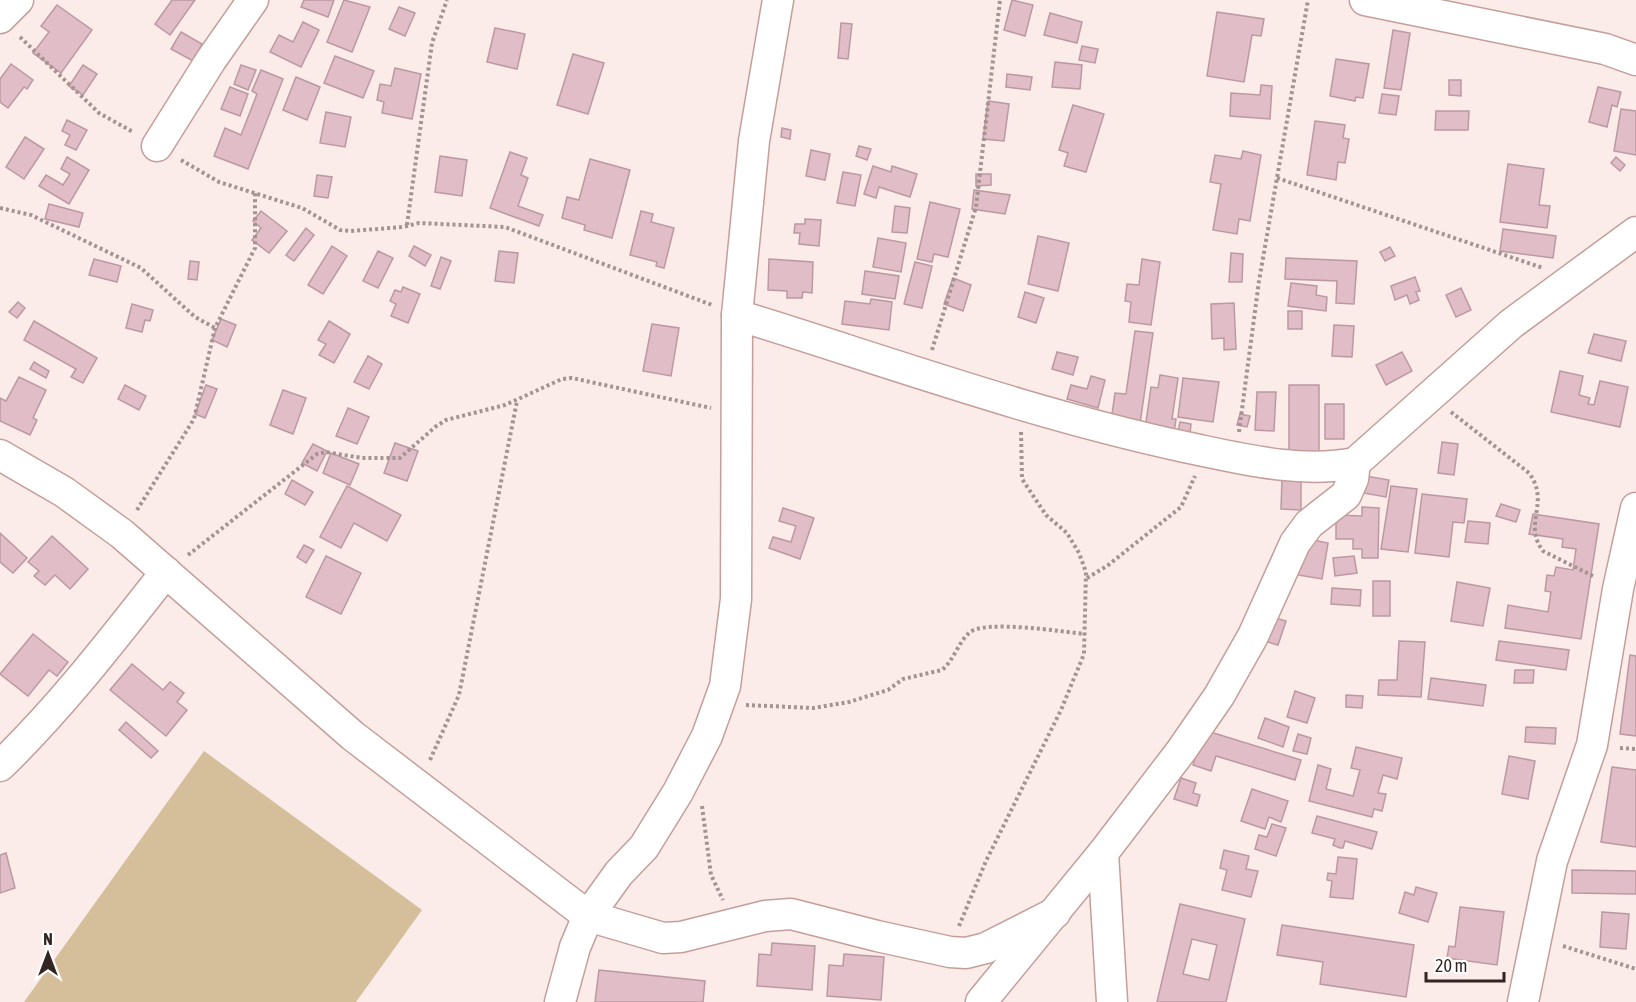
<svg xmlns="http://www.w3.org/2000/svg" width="1636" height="1002" font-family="'Asap Condensed',sans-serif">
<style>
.green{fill:#d5bf9b}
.building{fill:#e1bdc7;stroke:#bc99a2;stroke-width:1.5;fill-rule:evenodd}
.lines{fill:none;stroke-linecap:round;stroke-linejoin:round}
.minor-casing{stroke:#c49f9a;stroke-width:33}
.path{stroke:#a39492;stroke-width:4;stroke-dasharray:3 3;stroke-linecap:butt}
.minor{stroke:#fff;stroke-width:30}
</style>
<rect width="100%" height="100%" fill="#fbebe9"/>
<path class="green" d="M204 751 422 910 356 1002H24Z"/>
<g class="building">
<path d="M172 0H195L170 35 155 24Z"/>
<path d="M304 0H334L328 17 301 7Z"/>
<path d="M344 0 370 7 352 52 327 42Z"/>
<path d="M1012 0 1033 5 1025 36 1004 30Z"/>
<path d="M57 5 92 30 61 73 33 53 49 32 41 26Z"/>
<path d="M399 7 415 13 405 36 389 29Z"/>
<path d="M1217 12 1264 19 1261 36 1252 35 1244 82 1207 76Z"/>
<path d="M1050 13 1082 22 1077 43 1044 35Z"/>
<path d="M303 22 319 30 301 67 270 52 279 35 293 42Z"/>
<path d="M841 23 852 24 848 59 838 58Z"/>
<path d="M495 28 525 34 517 69 487 62Z"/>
<path d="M1393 30 1410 33 1401 90 1384 88Z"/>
<path d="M181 32 202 44 193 61 171 49Z"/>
<path d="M1082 46 1098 49 1095 63 1079 60Z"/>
<path d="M573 54 604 63 588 114 557 105Z"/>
<path d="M335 56 374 71 363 98 324 83Z"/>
<path d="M1336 59 1369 64 1363 98 1356 97 1355 101 1330 96Z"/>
<path d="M1055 62 1082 65 1080 89 1052 87Z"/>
<path d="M11 64 33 80 27 89 24 87 8 108 0 102V79Z"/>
<path d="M83 65 97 74 83 95 69 86Z"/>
<path d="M241 65 256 70 248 90 234 84Z"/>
<path d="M395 68 421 74 412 119 382 113 384 102 377 100 380 84 391 86Z"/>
<path d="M261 70 283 79 248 169 214 156 225 128 241 135 257 94 252 91Z"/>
<path d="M1007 74 1032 77 1030 90 1006 87Z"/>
<path d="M296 77 320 87 307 120 283 110Z"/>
<path d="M1449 80H1461V96L1449 95Z"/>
<path d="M1261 85 1272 86 1270 119 1230 116 1231 93 1260 95Z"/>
<path d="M230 87 248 94 240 116 221 109Z"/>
<path d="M1598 87 1621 92 1617 107 1612 105 1607 127 1589 122Z"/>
<path d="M1382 94 1399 96 1396 115 1379 113Z"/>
<path d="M988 101 1009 104 1004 141 983 139Z"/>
<path d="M1073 105 1104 114 1086 172 1064 166 1068 153 1059 150Z"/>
<path d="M1621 109 1636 111V155L1614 151Z"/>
<path d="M1436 111H1469L1468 130H1435Z"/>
<path d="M326 112 351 117 345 147 320 143Z"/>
<path d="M67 120 87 130 76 150 65 145 70 135 62 131Z"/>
<path d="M1315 121 1345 125 1343 138 1349 139 1345 163 1338 162 1336 180 1307 175Z"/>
<path d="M782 128 791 130 790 139 781 137Z"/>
<path d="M25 137 44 149 24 179 6 167Z"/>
<path d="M859 146 871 149 867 160 856 156Z"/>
<path d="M811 150 830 154 825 180 806 176Z"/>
<path d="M1243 151 1261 155 1250 221 1239 219 1237 234 1213 230 1221 184 1210 182 1215 155 1241 159Z"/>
<path d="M510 152 527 158 521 175 528 178 518 206 543 215 539 226 490 208Z"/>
<path d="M440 156 467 160 462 196 435 192Z"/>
<path d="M67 157 89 170 69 204 39 186 46 175 63 185 70 174 61 169Z"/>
<path d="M1616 157 1625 165 1620 171 1611 163Z"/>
<path d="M590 159 630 170 612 238 584 230 585 225 562 218 567 197 579 200Z"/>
<path d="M1508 164 1544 169 1539 205 1550 206 1547 228 1500 222Z"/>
<path d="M873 166 891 172 892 166 917 174 910 197 879 187 876 198 864 194Z"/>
<path d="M843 172 861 175 855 206 837 203Z"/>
<path d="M976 174H991V185L976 186Z"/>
<path d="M317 175 332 177 328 198 314 196Z"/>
<path d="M974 190 1010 195 1005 214 972 209Z"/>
<path d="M930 202 960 209 948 257 934 254 932 262 917 259Z"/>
<path d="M49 204 83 213 79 227 45 219Z"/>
<path d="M895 206 910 208 907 233 892 232Z"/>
<path d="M261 211 287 231 269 253 252 240 261 228 253 221Z"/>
<path d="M641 211 653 214 651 222 674 228 664 268 656 266 657 262 630 255Z"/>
<path d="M805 219 821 220 819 246 799 244 800 233H794L795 224H805Z"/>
<path d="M306 228 314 235 294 261 286 255Z"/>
<path d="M1503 229 1556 236 1553 258 1500 251Z"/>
<path d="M1038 236 1069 243 1058 291 1028 284Z"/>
<path d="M878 238 906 243 901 272 873 267Z"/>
<path d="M332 246 347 256 323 294 308 285Z"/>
<path d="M414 246 431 255 425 266 409 256Z"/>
<path d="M1390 247 1395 256 1385 261 1380 252Z"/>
<path d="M378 251 393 258 378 288 363 281Z"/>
<path d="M499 251 518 253 514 283 495 281Z"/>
<path d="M1231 253 1243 254 1242 282H1229Z"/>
<path d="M441 257 451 261 440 289 431 286Z"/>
<path d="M1286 258 1357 261 1354 304 1336 303 1337 281 1285 279Z"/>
<path d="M94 259 121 266 117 282 89 275Z"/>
<path d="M769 259 813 262 812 293 803 292 802 298H787V291L768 290Z"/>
<path d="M1142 259 1160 262 1151 325 1129 322 1131 302 1125 301 1127 284 1139 285Z"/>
<path d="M190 261 199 262 197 280 188 279Z"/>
<path d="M915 262 932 266 922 308 904 304Z"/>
<path d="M865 271 899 276 895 299 862 294Z"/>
<path d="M1415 277 1420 291 1416 292 1419 300 1410 304 1407 295 1395 300 1391 286Z"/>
<path d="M953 278 971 285 963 311 944 304Z"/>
<path d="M1291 283 1317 286 1316 295 1327 297 1326 311 1288 306Z"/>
<path d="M403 287 420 294 408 323 391 316 396 304 390 301 395 290 401 292Z"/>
<path d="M1461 288 1471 310 1456 317 1446 295Z"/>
<path d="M1025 292 1044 298 1036 323 1018 317Z"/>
<path d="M871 299 892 302 889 330 842 324 845 301 870 304Z"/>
<path d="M18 302 25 308 17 318 9 312Z"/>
<path d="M1234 303 1236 349 1224 350V338L1212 339 1211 304Z"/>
<path d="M132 304 153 310 150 321 145 320 142 332 126 328Z"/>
<rect x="1288" y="311" width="14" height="18"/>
<path d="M221 319 236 325 227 347 212 340Z"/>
<path d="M34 321 97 358 83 383 71 377 76 369 24 340Z"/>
<path d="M329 321 350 334 334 363 319 355 326 344 318 340Z"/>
<path d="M652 324 679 328 671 376 643 371Z"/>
<path d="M1334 325 1354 326 1352 357 1332 356Z"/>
<path d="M1135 331 1153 333 1140 424 1111 421 1115 393 1126 394Z"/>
<path d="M1594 334 1626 341 1621 361 1588 353Z"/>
<path d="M1057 352 1078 357 1073 375 1052 369Z"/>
<path d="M1402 352 1412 371 1386 385 1376 365Z"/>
<path d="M368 356 382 364 369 389 354 382Z"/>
<path d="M34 362 49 371 46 378 30 369Z"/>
<path d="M1560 371 1583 376 1579 395 1590 398 1588 404 1594 405 1600 381 1628 387 1620 427 1551 412Z"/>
<path d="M1160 375 1178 378 1172 419H1176L1174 433 1145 429 1151 387 1158 388Z"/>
<path d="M1091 376 1105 380 1098 408 1067 399 1071 385 1087 389Z"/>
<path d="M19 377 46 390 33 418 37 420 30 435 0 421V398L6 401Z"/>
<path d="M1183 378 1219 382 1213 422 1178 417Z"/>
<path d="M125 385 146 396 139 410 118 399Z"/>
<path d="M206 385 217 389 205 418 195 414Z"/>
<path d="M1289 385H1319V452L1289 453Z"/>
<path d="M283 390 306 398 293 434 270 425Z"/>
<path d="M1257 392H1276L1274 431 1255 430Z"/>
<rect x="1325" y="404" width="19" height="35"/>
<path d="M348 408 369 417 357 444 336 436Z"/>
<path d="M1240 414 1250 416 1247 427 1237 425Z"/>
<path d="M1180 422 1191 424 1190 434 1178 432Z"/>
<path d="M1442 442 1458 444 1454 475 1438 473Z"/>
<path d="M395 443 418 451 407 481 384 473Z"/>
<path d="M313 444 327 451 317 471 302 463Z"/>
<path d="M331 453 359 464 350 485 323 473Z"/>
<path d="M1366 476 1389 480 1386 497 1363 493Z"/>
<path d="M1282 479 1301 480V510L1281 509Z"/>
<path d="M292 480 313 492 305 505 285 494Z"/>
<path d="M347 486 401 515 387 541 354 523 341 548 320 537Z"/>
<path d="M1391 486 1417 489 1408 552 1381 549Z"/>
<path d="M1422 494 1467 499 1464 523 1453 522 1449 557 1415 553Z"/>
<path d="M1501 504 1520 510 1516 522 1496 516Z"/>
<path d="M1362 507 1379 508 1378 558H1362V549H1353V539H1336V515L1362 516Z"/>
<path d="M783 508 814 518 800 559 769 548 773 537 791 542 796 526 779 521Z"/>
<path d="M1533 514 1599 524 1581 639 1505 628 1508 605 1548 612 1551 592 1545 591 1547 575 1554 576 1556 567 1573 570 1576 549 1562 547 1563 539 1529 534Z"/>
<path d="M1468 521 1490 523 1488 544 1465 542Z"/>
<path d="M0 533 27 558 13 573 0 562Z"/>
<path d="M52 536 88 569 70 589 55 575 45 585 34 576 39 571 28 562Z"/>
<path d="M1308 539 1328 543 1322 579 1286 573Z"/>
<path d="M304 545 314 550 306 563 297 557Z"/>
<path d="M326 556 361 573 341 614 306 597Z"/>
<path d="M1354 556 1357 573 1335 576 1333 558Z"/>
<rect x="1373" y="581" width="17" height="35"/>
<path d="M1457 582 1490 588 1483 626 1451 621Z"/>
<path d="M1332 588 1361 590 1360 606 1331 604Z"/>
<path d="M1272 617 1286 621 1278 645 1264 641Z"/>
<path d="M33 634 68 662 57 676 49 670 28 696 0 674Z"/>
<path d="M1399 641 1425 642 1421 697 1378 695 1379 680H1397Z"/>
<path d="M1499 641 1569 650 1566 670 1496 660Z"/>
<path d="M1630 655 1636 656V736L1620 734Z"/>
<path d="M132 664 163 690 170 682 184 693 177 702 187 710 166 736 110 690Z"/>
<path d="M1515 670H1534L1533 683H1514Z"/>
<path d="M1431 678 1486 685 1483 706 1428 699Z"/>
<path d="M1295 691 1315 698 1307 723 1287 717Z"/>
<path d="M1346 695 1363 696 1362 708 1346 707Z"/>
<path d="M1265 718 1289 727 1283 747 1258 738Z"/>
<path d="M126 722 158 751 151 758 119 730Z"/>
<path d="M1526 727 1556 728 1555 744 1525 742Z"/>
<path d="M1204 730 1301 760 1295 780 1216 756 1211 771 1193 765Z"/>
<path d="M1298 734 1311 738 1307 754 1293 751Z"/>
<path d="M1356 747 1402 758 1397 779 1383 775 1378 793 1386 794 1382 811 1374 809 1372 817 1309 801 1318 765 1331 769 1326 789 1353 796 1360 770 1351 768Z"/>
<path d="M1509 756 1535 761 1528 799 1502 794Z"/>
<path d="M1612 767 1636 770V847L1601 842Z"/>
<path d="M1181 778 1196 783 1193 793 1200 795 1197 806 1174 799Z"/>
<path d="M1252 789 1288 801 1281 822 1269 817 1265 829 1241 821Z"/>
<path d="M1317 816 1377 832 1372 849 1345 841 1343 848H1340L1333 845 1335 839 1312 833Z"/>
<path d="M1272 824 1286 828 1276 856 1255 849 1259 835 1267 837Z"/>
<path d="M1224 850 1249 856 1246 869 1258 871 1251 897 1222 890 1227 870 1220 868Z"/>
<path d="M6 853 15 888 0 893V855Z"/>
<path d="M1338 857 1357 859 1353 899 1330 897 1332 881 1327 880 1328 873 1336 874Z"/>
<path d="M1572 870 1636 871V894L1572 893Z"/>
<path d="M1416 887 1437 893 1428 922 1399 913 1405 892 1414 895Z"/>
<path d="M1180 904 1245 919 1226 1002H1157ZM1192 939 1217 945 1209 980 1183 974Z"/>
<path d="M1460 907 1504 912 1497 965 1447 958 1449 946 1455 947Z"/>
<path d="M1602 912 1629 914 1626 949 1600 947Z"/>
<path d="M1282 925 1414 945 1406 997 1320 984 1323 962 1277 955Z"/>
<path d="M772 943 815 946 812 990 757 986 759 954 771 955Z"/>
<path d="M844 954 884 957 881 1000 827 996 829 965 843 966Z"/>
<path d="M599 970 705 981 703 1002H595Z"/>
</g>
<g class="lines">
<g class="minor-casing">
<g id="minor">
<path d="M1365 0 1605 49 1636 60"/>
<path d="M0 18 18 0"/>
<path d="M157 146 211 60 253 0"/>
<path d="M737 315C886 361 1032 414 1185 447 1239 458 1299 474 1355 463L1511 324 1636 232"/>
<path d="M0 455 64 492 122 534 353 736 588 916 663 938 681 937 765 916 791 914 877 936 950 952 966 953 986 948 1055 913"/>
<path d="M0 766C62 706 113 639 166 572"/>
<path d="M1103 853 1112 1002"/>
<path d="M560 1002 575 947 588 916 619 873 644 847 678 792 707 736 725 686 736 599 737 315 754 141 778 0"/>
<path d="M981 1002 1103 853 1181 751 1219 696 1253 636 1295 543 1309 524 1346 495 1353 479 1355 463"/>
<path d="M1523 1002 1552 861 1592 745 1618 589 1636 508"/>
</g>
</g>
<g class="path">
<path d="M20 37 99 113 133 132"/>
<path d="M181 160 219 182 302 208 340 230 351 231 403 227 419 223 505 227 712 305"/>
<path d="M1277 178 1543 268"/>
<path d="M0 208 31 215 141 268 195 317 215 328"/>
<path d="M407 225 432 43 447 0"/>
<path d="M932 350 976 207 1000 0"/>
<path d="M1451 412 1529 473C1551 503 1522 523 1543 551L1593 576"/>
<path d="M1239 432 1259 281 1308 0"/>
<path d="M137 510 194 419 215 328 255 248V193"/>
<path d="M188 555 317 454 326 452 362 458H400L435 427 446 420 505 405 562 379 572 378 711 408"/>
<path d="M1087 578 1107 566 1181 507 1195 476"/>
<path d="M746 705 813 708 849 702 888 690 903 679 942 670C954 660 958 643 969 633 983 619 1064 632 1085 634"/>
<path d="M1620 748 1636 749"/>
<path d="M430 760 459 695 517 401"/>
<path d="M702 806 711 875 723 900"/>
<path d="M959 926 986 861 1061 710 1084 654 1086 572 1079 553 1067 533 1046 515 1022 479 1021 431"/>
<path d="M1563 946 1636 969"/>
</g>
<use href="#minor" class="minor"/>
</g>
<g transform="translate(48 954)" stroke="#ffffff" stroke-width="4.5" paint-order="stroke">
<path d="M0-4.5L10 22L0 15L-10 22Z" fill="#332523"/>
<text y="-9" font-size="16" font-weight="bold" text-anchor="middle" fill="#332523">N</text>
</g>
<path d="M1426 972v9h78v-9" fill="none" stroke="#332523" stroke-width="3"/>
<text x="1435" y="972" font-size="18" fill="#332523" stroke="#ffffff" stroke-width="4.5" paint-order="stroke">20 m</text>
</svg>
